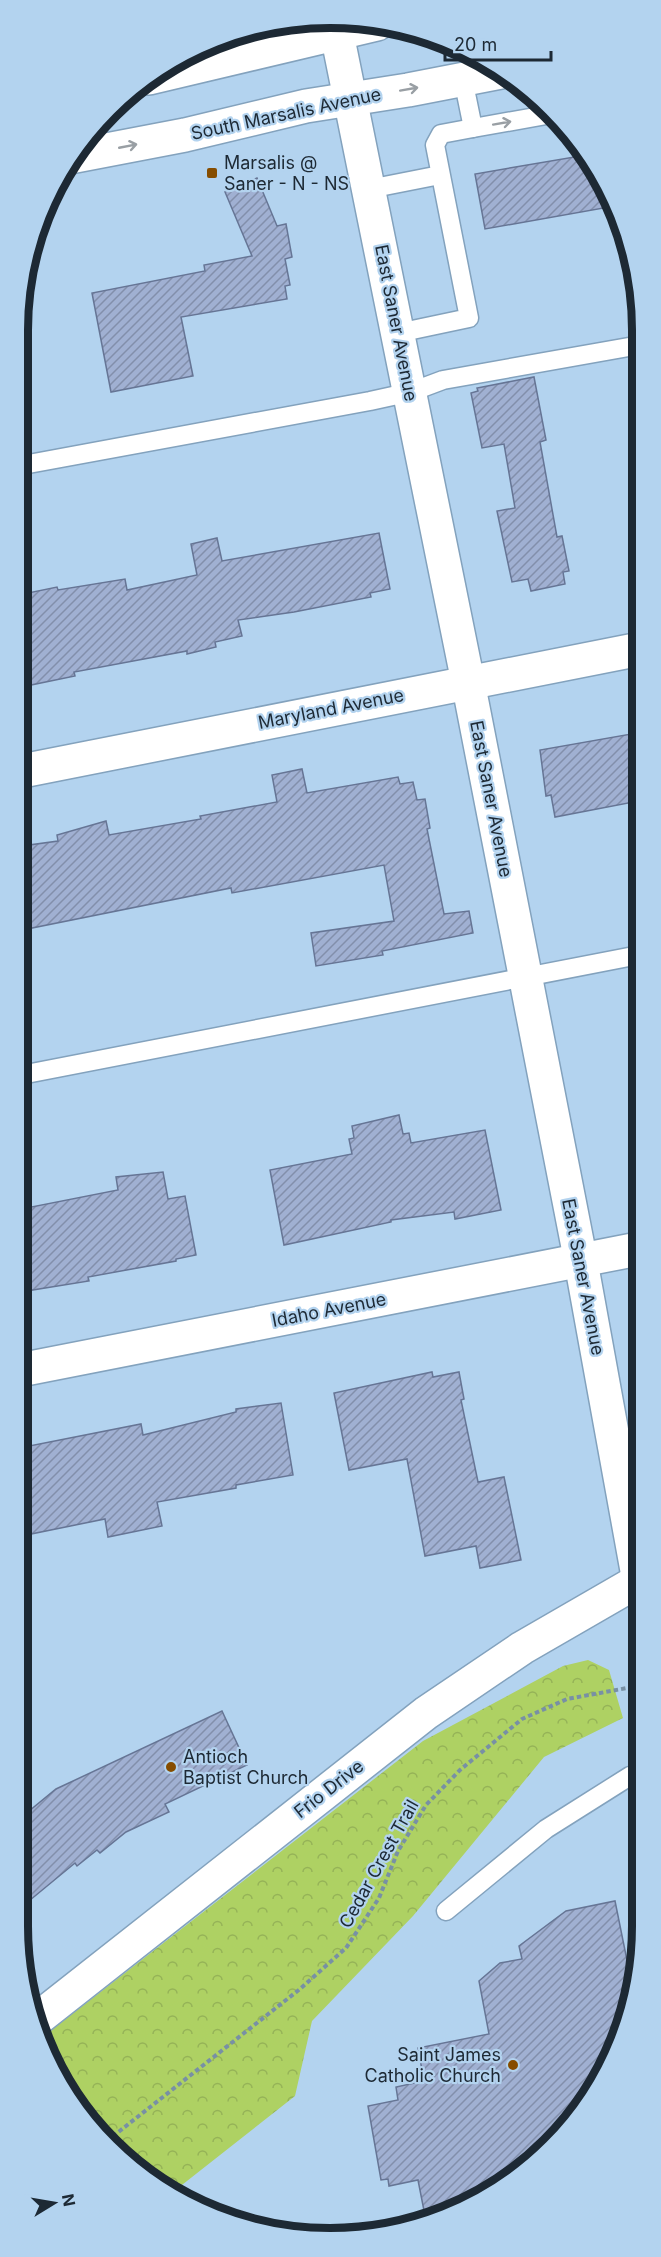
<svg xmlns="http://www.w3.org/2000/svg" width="661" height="2257" font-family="Inter,sans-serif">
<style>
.forest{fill:url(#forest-crowns)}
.building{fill:url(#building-hatch);stroke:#667595;stroke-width:1.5}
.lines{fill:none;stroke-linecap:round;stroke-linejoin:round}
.service-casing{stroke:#83a2bd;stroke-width:21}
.minor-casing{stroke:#83a2bd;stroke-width:36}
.tertiary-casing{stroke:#83a2bd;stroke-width:36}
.secondary-casing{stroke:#83a2bd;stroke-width:36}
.path{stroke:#7890a5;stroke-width:4;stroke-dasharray:4.5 3;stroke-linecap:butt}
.service{stroke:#fff;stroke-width:18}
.minor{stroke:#fff;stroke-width:33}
.tertiary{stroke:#fff;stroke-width:33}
.secondary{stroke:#fff;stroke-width:33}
.oneway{stroke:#999fa4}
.poi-dot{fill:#864d00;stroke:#b3d3ef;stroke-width:2}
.labels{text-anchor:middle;stroke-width:4.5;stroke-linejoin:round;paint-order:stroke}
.street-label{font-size:18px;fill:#1d2934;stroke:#b3d3ef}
.poi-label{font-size:18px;fill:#1d2934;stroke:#b3d3ef;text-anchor:start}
.rim{fill:none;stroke:#1d2934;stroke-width:8}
</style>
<defs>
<pattern id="forest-crowns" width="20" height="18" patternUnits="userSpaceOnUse" patternTransform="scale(1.5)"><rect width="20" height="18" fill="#aed163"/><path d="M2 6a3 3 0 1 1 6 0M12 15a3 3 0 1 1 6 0" fill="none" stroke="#95b357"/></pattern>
<pattern id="building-hatch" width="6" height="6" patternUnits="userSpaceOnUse" patternTransform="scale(1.5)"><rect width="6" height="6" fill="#a0b0d2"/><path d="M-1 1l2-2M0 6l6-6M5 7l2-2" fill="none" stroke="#828fab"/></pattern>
</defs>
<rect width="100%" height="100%" fill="#b3d3ef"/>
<path class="forest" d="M588 1660 609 1670 623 1718 544 1757 413 1916 312 2021 295 2096 173 2192 96 2133 42 2046 40 2039 423 1741 563 1666Z"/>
<g class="building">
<path d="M586 155 611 193 615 206 485 229 475 174Z"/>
<path d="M257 178 277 226 286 224 292 257 285 259 290 285 285 286 287 299 181 317 193 376 111 392 92 293 205 271 204 265 252 256 225 192Z"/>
<path d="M534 377 546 440 540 442 557 537 562 536 569 571 563 572 565 584 531 591 528 579 512 582 497 511 515 508 504 444 482 448 471 393 478 391 477 388Z"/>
<path d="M379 533 390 589 370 593 371 597 294 612 238 620 242 636 215 642 216 647 187 654V651L74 672 75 676 26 686 23 668V594L57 587 58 590 125 579 127 590 197 575 191 544 217 538 222 561Z"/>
<path d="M631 734 634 752 639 751V801L555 817 551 795 546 796 540 750Z"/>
<path d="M302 769 307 793 398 777 400 784 413 782 417 800 425 799 430 828 427 829 444 914 469 911 473 933 382 951 383 955 316 966 311 933 394 921 384 865 232 893 231 888 22 930V846L58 841 57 835 106 821 109 835 201 819 200 816 277 802 272 775Z"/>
<path d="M399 1115 403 1134 409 1133 411 1143 485 1130 501 1210 455 1219 454 1212 391 1220V1222L284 1245 270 1170 352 1154 349 1139 354 1138 352 1126Z"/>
<path d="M163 1172 168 1199 185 1196 196 1255 176 1259V1261L88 1277 89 1281 20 1292 21 1209 118 1190 116 1177Z"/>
<path d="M432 1372 433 1377 459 1372 464 1399 461 1400 478 1482 504 1477 521 1560 480 1568 476 1546 425 1556 407 1459 349 1470 334 1393Z"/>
<path d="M281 1403 293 1475 236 1485V1488L157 1502 162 1526 108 1537 105 1519 26 1535 20 1500V1462L27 1460 24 1447 141 1424 143 1435 236 1412V1409Z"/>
<path d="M222 1711 247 1765 165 1804 169 1812 126 1832 100 1853 97 1850 77 1866 75 1863 18 1910V1820L56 1789Z"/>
<path d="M615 1901 634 1995 591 2100 520 2175 426 2221 418 2180 389 2186 388 2179 381 2180 368 2106 398 2100 396 2087 424 2081 418 2048 489 2034 479 1981 500 1963 522 1959 519 1946 566 1911Z"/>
</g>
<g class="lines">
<g class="service-casing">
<g id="service">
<path d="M463 79 473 128 552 114"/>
<path d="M369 189 440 175"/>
<path d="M398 333 469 318 435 145 441 134 473 128"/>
<path d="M23 465 370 401 411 392 443 380 640 345"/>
<path d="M21 1075 639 955"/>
<path d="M446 1911 546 1829 630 1776 637 1774"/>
</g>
</g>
<g class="minor-casing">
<g id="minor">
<path d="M22 771 640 649"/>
<path d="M20 1370 638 1249"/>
</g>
</g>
<g class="tertiary-casing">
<g id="tertiary">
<path d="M335 24 468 682 581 1262 638 1576"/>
<path d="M36 2020 426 1713 522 1648 638 1581"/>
</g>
</g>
<g class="secondary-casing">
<g id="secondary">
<path d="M149 78 377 24"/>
<path d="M70 157 185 135 306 106 408 90 501 72"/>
</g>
</g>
<path class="path" d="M107 2141 300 1989 346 1948 379 1898 398 1851 426 1805 460 1770 522 1719 567 1699 638 1686"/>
<use href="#service" class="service"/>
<use href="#minor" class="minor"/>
<use href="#tertiary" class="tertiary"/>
<use href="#secondary" class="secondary"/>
</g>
<defs><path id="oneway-shaft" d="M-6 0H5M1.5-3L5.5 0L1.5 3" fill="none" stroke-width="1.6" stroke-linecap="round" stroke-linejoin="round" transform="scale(1.5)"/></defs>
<g class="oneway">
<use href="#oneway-shaft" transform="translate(409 89) rotate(-10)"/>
<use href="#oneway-shaft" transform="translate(502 123) rotate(-10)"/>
<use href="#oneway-shaft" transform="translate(128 146) rotate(-11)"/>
</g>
<g class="poi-dot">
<rect x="206" y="167" width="12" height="12" rx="3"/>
<circle cx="171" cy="1767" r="6"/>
<circle cx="513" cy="2065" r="6"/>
</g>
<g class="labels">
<g class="street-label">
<text transform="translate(286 114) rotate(-12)" y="6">South Marsalis Avenue</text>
<text transform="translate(396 323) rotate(79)" y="6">East Saner Avenue</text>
<text transform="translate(331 709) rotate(-11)" y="6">Maryland Avenue</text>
<text transform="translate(491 799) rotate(79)" y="6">East Saner Avenue</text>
<text transform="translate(583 1277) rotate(79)" y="6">East Saner Avenue</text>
<text transform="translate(329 1310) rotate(-11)" y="6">Idaho Avenue</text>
<text transform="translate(329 1789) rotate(-38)" y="6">Frio Drive</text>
<text transform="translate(379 1864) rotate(-61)" y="6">Cedar Crest Trail</text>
</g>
<g class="poi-label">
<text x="224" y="169">Marsalis @<tspan x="224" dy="21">Saner - N - NS</tspan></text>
<text x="183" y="1763">Antioch<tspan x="183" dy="21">Baptist Church</tspan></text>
<text x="501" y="2061" text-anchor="end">Saint James<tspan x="501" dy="21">Catholic Church</tspan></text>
</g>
</g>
<path d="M0 0H661V2257H0ZM330 28H330A302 302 0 0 1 632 330V1926A302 302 0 0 1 330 2228H330A302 302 0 0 1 28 1926V330A302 302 0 0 1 330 28Z" fill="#b3d3ef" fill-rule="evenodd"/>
<path class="rim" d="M330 28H330A302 302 0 0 1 632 330V1926A302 302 0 0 1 330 2228H330A302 302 0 0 1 28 1926V330A302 302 0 0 1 330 28Z"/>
<g transform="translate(54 2203) rotate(79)" stroke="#b3d3ef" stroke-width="4.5" paint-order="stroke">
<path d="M0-4.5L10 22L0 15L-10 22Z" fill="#1d2934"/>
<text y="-9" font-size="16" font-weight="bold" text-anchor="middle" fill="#1d2934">N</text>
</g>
<path d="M445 51v9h106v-9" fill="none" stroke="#1d2934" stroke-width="3"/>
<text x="454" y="51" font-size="18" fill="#1d2934" stroke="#b3d3ef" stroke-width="4.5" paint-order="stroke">20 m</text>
</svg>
